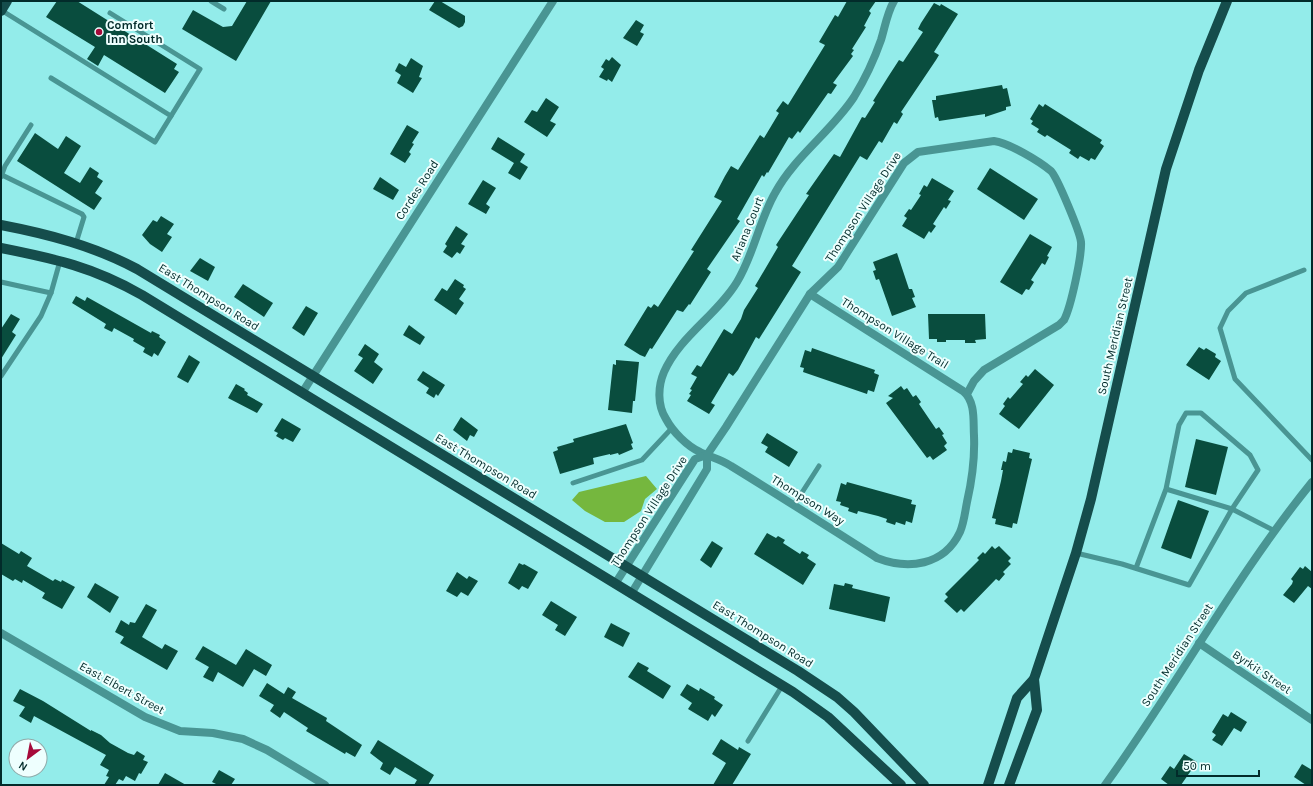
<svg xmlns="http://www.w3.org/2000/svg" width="1313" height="786" font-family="Karla,sans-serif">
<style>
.water{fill:#75b73e}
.building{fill:#094d3e}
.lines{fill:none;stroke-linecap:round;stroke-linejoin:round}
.lane{stroke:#499593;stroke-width:5}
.street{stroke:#499593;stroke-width:8}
.primary{stroke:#154d4c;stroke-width:10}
.poi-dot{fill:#a50a3a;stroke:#eefffe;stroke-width:1.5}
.labels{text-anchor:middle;stroke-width:4;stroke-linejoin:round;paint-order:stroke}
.poi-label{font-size:12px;font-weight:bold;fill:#022b2a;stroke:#eefffe;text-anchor:start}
.street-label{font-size:12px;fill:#022b2a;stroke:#eefffe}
</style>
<rect width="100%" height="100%" fill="#93ecea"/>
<path class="water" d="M646 476 657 489 645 499 641 511 624 522H605L585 511 572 500 579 492Z"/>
<g class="building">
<path d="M57 1H77L177 64 174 69 179 72 165 93 104 55 98 66 87 59 95 47 46 17Z"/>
<path d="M247 1H271L236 61 182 29 193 10 223 27 232 26Z"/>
<path d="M435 1H440L465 16V22L463 26 459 28 429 10Z"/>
<path d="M847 1H876L869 11 871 13 864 26 866 27 852 49 854 50 851 54 853 56 833 83 837 85 831 94 828 93 800 133 798 131 792 139 789 137 768 173 767 172 764 177 762 175 737 219 740 221 707 269 711 272 690 305 689 304 683 312 677 310 652 349 650 348 645 357 640 355 624 345 648 306 651 308 654 304 658 307 694 251 691 250 722 201 714 197 725 176 731 166 738 170 760 135 764 138 779 113 776 111 783 101 788 105 825 45 819 42 835 15 838 17Z"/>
<path d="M934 3 940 6 941 4 958 14 934 52 939 55 936 60 901 112 903 114 897 124 894 122 882 143 879 141 867 160 860 156 792 266 801 272 759 339 756 337 738 370 733 376 729 373 711 403 715 405 709 414 687 401 691 395 689 394 692 390 690 389 697 377 691 374 697 365 701 367 724 329 732 334 741 319 744 310 758 288 755 286 778 247 776 245 809 195 806 194 834 154 840 157 862 117 865 118 875 102 873 101 888 77 899 60 903 62 923 32 918 29 921 23Z"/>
<path d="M636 20 644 25 640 32 644 34 637 46 623 38Z"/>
<path d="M612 57 621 65 612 82 608 79 607 81 599 77 604 69 601 67 606 59 609 61Z"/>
<path d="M411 58 423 66 419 77 422 78 413 93 397 83 401 75 395 71 399 63 406 67Z"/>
<path d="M1002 85 1003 89 1007 88 1011 106 1006 107V110L985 117V114L939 121 938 117 935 118 932 100H936V96Z"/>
<path d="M546 98 559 107 550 121 556 124 547 137 524 122 532 110 537 112Z"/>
<path d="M1039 104 1043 107 1045 104 1102 140 1100 143 1104 146 1095 160 1091 158 1089 161 1080 156 1078 159 1069 153 1071 150 1047 135 1045 137 1037 132 1039 129 1031 124 1033 121 1030 119Z"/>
<path d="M407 125 419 132 412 143 414 144 409 152 411 154 405 163 390 154Z"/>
<path d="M35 133 58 149 66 136 81 146 64 173 80 183 90 167 99 173 97 177 103 181 95 193 102 198 94 210 17 161Z"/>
<path d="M498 137 525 154 520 162 528 167 520 180 508 173 514 163 491 149Z"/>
<path d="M990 168 1038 199 1024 220 977 189Z"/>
<path d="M380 177 399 190 393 200 373 189Z"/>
<path d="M932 178 954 191 948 200 951 201 946 209 944 207 933 224 936 226 931 233 929 231 924 239 902 226 907 218 904 216 909 209 911 210 921 195 919 194 924 185 927 187Z"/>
<path d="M483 180 496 188 486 204 490 207 486 214 468 204Z"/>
<path d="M161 216 174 224 167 234 172 237 162 252 150 244 142 235 153 220 157 222Z"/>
<path d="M456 226 468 234 461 244 465 246 460 254 457 252 452 258 443 252 447 246 445 244Z"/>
<path d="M1030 234 1052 247 1047 256 1049 257 1045 265 1042 263 1031 280 1034 282 1029 290 1026 289 1022 295 1000 282Z"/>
<path d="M897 253 909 289H912L915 297 912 298 916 307 892 316 879 279 876 280 873 271 876 270 873 262Z"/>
<path d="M200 258 215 267 208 281 190 271Z"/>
<path d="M455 279 464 285 463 287 466 289 459 299 464 303 456 315 434 300 442 288 447 291Z"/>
<path d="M243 284 273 303 264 317 234 297Z"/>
<path d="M76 296 85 301 87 297 151 333 152 331 160 335 159 337 166 342 158 356 154 353 152 357 143 352 145 348 133 341 134 339 114 328 112 332 104 328 106 324 72 303Z"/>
<path d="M306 306 318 313 304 336 292 328Z"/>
<path d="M11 314 20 319 12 332 16 335 1 359V329Z"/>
<path d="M928 314H985L986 339 975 340 976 343H965V340H946V342H937V339H929Z"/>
<path d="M409 325 425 337 420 345 403 335Z"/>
<path d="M365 344 379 354 374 362 383 369 373 384 354 371 363 358 358 355Z"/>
<path d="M1199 347 1204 350 1206 348 1216 354 1215 357 1221 361 1209 380 1186 365Z"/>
<path d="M812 348 875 370 874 373 879 375 874 392 868 390 867 394 803 372 804 368 800 367 805 350 811 352Z"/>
<path d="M189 355 200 362 188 383 177 377Z"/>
<path d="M616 360 639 362 635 401H633L632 413 608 410 613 364 616 365Z"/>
<path d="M1035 369 1054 385 1019 429 999 414 1005 406 1003 404 1008 397 1010 399 1023 384 1020 382 1026 375 1028 377Z"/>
<path d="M423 371 445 385 438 396 436 394 434 398 426 393 429 388 417 380Z"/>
<path d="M236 384 245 389 244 390 248 393 247 395 263 404 257 413 228 398Z"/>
<path d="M901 386 904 390 907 388 913 397 916 395 921 402 919 404 936 429 939 427 944 434 942 435 947 443 944 446 947 450 933 460 930 456 927 458 886 403 893 398 888 396Z"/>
<path d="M461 417 478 430 474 437 470 435 467 441 453 430Z"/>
<path d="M282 418 301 429 293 442 285 438 283 440 276 436 278 433 274 431Z"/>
<path d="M626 424 633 443 631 444 633 449 619 455 618 453 610 455V454L593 458 594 464 560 474 553 452 558 450 557 447 574 442 573 439Z"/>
<path d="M767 433 798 452 789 467 765 452 768 447 761 443Z"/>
<path d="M1196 439 1228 447 1216 495 1185 487Z"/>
<path d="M1013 449 1030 453 1029 458 1032 459 1017 524 1013 523 1012 528 995 524 996 519 992 518 1001 481 1003 470H1001L1003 461 1006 462 1008 452 1012 453Z"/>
<path d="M847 482 912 500 911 504 916 505 912 523 906 521 905 525 896 522 895 525 886 522 887 519 878 516 858 511 857 514 848 511 849 508 840 505 841 502 836 501 841 483 846 485Z"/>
<path d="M1178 500 1209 511 1191 559 1161 548Z"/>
<path d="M767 533 776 538 778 536 785 540 783 543 800 554 802 551 809 555 807 558 816 564 803 585 754 554Z"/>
<path d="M712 541 723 548 711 568 700 560Z"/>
<path d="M1 543 19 554 21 551 32 558 27 566 53 581 55 579 61 582 62 580 75 587 62 609 42 598 45 593 23 580 22 583 15 579 13 581 1 574Z"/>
<path d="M992 546 995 549 999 546 1011 558 1008 561 1011 564 1003 572 1005 574 999 581 996 579 964 612 961 609 957 613 944 601 948 597 945 594 979 560 977 558 983 552 985 554Z"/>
<path d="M519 563 523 565 524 564 538 572 528 589 522 586 519 590 508 583Z"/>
<path d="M1305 566 1312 572V589L1308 586 1294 603 1283 595 1292 584 1293 581 1291 579 1300 567 1303 569Z"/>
<path d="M457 572 467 579 469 576 478 581 468 596 461 592 457 597 446 591Z"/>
<path d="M95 583 119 597 110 613 87 597Z"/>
<path d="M845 583 853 585 852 588 890 597 885 622 829 609 834 584 844 586Z"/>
<path d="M551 601 577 617 565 636 555 630 558 625 542 615Z"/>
<path d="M146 604 157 610 142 637 162 649 165 644 178 651 167 670 120 643 124 637 115 632 121 620 129 625 130 622 135 623Z"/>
<path d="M611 623 630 633 623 647 604 637Z"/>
<path d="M203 646 236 665 246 649 272 665 266 676 254 669 243 687 218 672 213 682 203 677 209 667 195 659Z"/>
<path d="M638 662 649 668 647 671 671 686 663 699 628 677Z"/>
<path d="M267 683 284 694 288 687 296 692 292 698 327 718 326 721 362 745 355 757 346 752 345 754 306 731 308 728 284 712 280 718 270 711 274 705 259 696Z"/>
<path d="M687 684 699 691 700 688 715 697 714 699 723 705 715 717 712 714 708 721 688 709 692 703 680 695Z"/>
<path d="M20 689 43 701 91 731V730L101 735 110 743 128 753 134 755 137 751 145 756 143 760 148 762 141 774 139 773 135 781 126 776 123 781 119 779 115 785H104L109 777 106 776 109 770 100 765 106 755 34 716 31 723 19 716 25 707 13 701Z"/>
<path d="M1231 712 1247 722 1241 732 1234 728 1222 746 1212 740 1216 735 1212 732 1223 714 1228 717Z"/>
<path d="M721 739 738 750 739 747 751 754 732 785H713L726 763 712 754Z"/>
<path d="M378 740 434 775 428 785H414L417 780 395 767 390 775 380 769 383 763 370 753Z"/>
<path d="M1184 754 1197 762 1181 785H1169L1161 779 1170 766 1174 769Z"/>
<path d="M1302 764 1312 770V785H1306L1294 777Z"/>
<path d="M219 770 235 779 231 785H218L212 782Z"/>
<path d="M165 773 186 785H158Z"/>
</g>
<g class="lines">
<g class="lane">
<path d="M211 1 224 9"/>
<path d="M1 10 171 116"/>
<path d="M51 78 155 142 200 69 110 13"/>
<path d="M2 175 82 214 84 217 76 243"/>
<path d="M1 177 5 166 31 125"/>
<path d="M1304 270 1246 293 1228 311 1220 328 1235 379 1312 460"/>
<path d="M1 282 51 293"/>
<path d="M1 376 41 316 51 293 60 261"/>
<path d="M573 483 642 460 672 428"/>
<path d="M794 505 819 466"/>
<path d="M1076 553 1122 564 1189 585 1232 509 1275 531"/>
<path d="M1136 568 1166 489 1179 425 1186 413H1201L1250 455 1258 470 1232 509 1166 489"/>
<path d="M748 741 782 686"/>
</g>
<g class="street">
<path d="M810 294 963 391C976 402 973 421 974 436 975 460 972 480 967 502 965 512 964 523 960 532 944 566 908 570 877 558 828 527 780 496 731 466 721 459 710 457 700 452 687 446 673 432 666 419 657 405 658 386 664 372 680 336 717 315 737 282 754 254 759 221 775 193 795 156 831 132 854 97 865 79 874 60 881 40 885 27 887 13 894 1"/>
<path d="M302 393 553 1"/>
<path d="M615 584 695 459 707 455"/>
<path d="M631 594 707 469V455L726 427 810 294 838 267 904 163 918 152 994 141C1009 143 1039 161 1051 171 1057 177 1080 232 1081 242 1082 255 1071 307 1064 320L1059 325 984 370 974 381 967 394"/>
<path d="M1 633 145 717 180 731 213 733 243 739 267 750 325 785"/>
<path d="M1199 643 1312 720"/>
<path d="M1105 785C1177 686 1235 577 1312 482"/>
</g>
<g class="primary">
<path d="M1 11 7 1"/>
<path d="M1 225C48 234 94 246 137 269L798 671 837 697 854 712 924 785"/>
<path d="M1 248C56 259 93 267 142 295L793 692 828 717 901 785"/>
<path d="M988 785 1017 698 1034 679 1076 553 1091 499 1166 169 1199 70 1227 1"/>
<path d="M1009 785 1037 710 1034 679"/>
</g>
</g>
<circle class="poi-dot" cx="99" cy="32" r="4"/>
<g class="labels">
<g class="poi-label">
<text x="107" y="29">Comfort<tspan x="107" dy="14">Inn South</tspan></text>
</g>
<g class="street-label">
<text transform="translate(417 190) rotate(-57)" y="4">Cordes Road</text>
<text transform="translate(863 207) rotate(-57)" y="4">Thompson Village Drive</text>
<text transform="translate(747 229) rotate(-68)" y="4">Ariana Court</text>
<text transform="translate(209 297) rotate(32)" y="4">East Thompson Road</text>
<text transform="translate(895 333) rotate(32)" y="4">Thompson Village Trail</text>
<text transform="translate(1115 336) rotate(-77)" y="4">South Meridian Street</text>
<text transform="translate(486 466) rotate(31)" y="4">East Thompson Road</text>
<text transform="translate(808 500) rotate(32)" y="4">Thompson Way</text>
<text transform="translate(649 511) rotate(-57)" y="4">Thompson Village Drive</text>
<text transform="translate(763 634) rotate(32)" y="4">East Thompson Road</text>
<text transform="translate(1177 655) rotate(-57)" y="4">South Meridian Street</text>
<text transform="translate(1262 672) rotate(34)" y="4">Byrkit Street</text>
<text transform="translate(122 688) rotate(29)" y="4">East Elbert Street</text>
</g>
</g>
<rect width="1313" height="786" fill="none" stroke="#022b2a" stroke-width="4"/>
<g transform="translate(28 758) rotate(212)"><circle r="19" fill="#eefffe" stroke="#90aaa9"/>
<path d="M0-3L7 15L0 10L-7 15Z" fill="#a50a3a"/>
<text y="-6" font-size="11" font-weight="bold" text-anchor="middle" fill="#022b2a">N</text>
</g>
<path d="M1177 770v6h82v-6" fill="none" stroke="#022b2a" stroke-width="2"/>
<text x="1183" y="770" font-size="12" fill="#022b2a" stroke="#eefffe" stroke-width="3" paint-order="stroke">50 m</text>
</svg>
